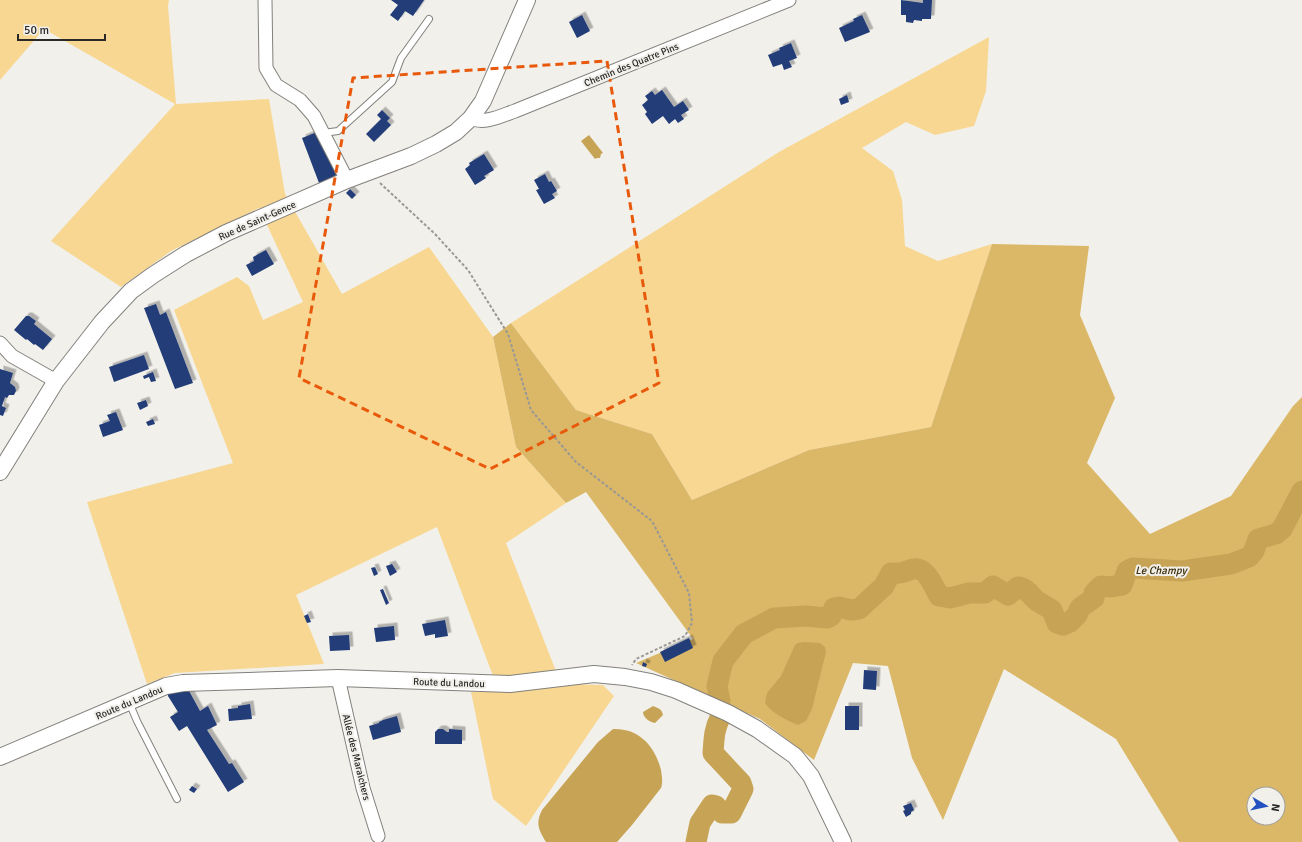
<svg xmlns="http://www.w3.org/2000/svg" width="1302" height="842" font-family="Signika,sans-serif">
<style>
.green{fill:#f7d791}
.forest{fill:#dbb868;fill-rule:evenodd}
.water{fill:#c7a455}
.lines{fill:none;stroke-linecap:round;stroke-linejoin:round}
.river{stroke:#c7a455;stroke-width:21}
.building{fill:#213c77;filter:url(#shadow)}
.service-casing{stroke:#83817d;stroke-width:8}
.minor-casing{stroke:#83817d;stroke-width:15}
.tertiary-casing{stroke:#83817d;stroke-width:18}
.path{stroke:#999895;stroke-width:2;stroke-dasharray:3 2;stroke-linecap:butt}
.service{stroke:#fff;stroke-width:6}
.minor{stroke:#fff;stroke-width:13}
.tertiary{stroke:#fff;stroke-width:16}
.marked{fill:none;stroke:#e8590c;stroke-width:3;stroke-dasharray:8 5;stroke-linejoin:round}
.labels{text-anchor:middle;stroke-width:4;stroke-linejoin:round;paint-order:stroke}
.street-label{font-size:10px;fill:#2a2928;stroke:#f2f0eb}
.water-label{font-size:11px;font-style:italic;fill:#3b2c08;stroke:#f2f0eb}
</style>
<defs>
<filter id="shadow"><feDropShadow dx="3.5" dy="-3.5" stdDeviation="0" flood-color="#0004"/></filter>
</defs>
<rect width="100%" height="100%" fill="#f2f0eb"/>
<g class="green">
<path d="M0 0H169L168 6 176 104 269 99 285 194 342 294 429 247 493 337 516 447 566 503 506 543 561 684 603 685 614 696 526 826 493 799 471 692H499L437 527 296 595 324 664 175 673 147 684 87 502 233 463 174 310 237 277 249 286 263 320 303 302 259 208 171 251 121 287 51 241 175 104 44 29 0 80Z"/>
<path d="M989 37 986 91 974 126 935 135 906 122 862 148 893 171 902 200 905 246 938 261 992 244 931 427 809 450 692 500 652 434 576 410 511 323 779 152Z"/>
</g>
<path class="forest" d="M992 244 1089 246 1080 315 1115 398 1087 463 1150 534 1231 496 1293 406 1302 397V842H1179L1116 739 1004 669 943 820 912 758 888 666 853 663 814 760 760 719 636 663 693 639 586 492 566 503 516 447 493 337 511 323 576 410 652 434 692 500 809 450 931 427ZM1254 794H1278V818H1254Z"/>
<g class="water">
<path d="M589 135 603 153 601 154 600 158H597L595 159 581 141Z"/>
<path d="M804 642 820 643 825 647 826 652 812 709 806 721 798 725C786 720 773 714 765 703L767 693 781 676 795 645 798 643Z"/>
<path d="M653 706C658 708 662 709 663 715L655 723C650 722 643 718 643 712Z"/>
<path d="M613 729C639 728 655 746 661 770 662 777 663 782 661 788L632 825 617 842H546C539 830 535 824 542 810L598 742Z"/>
</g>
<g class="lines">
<g class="river">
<path d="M720 701 717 686 723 661 744 634 774 618 806 616 827 618 831 616 834 608 839 607 851 610 859 609 884 586 891 573C903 574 903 572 913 569 926 566 934 587 939 596L950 598 969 593H985L993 586 1008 595 1018 587C1027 588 1031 596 1037 601 1042 604 1047 607 1052 610L1057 623 1063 625 1070 622 1077 615 1080 608 1094 598V593L1101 586 1109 587 1122 585 1127 571 1133 568 1182 571 1231 564 1249 557 1254 551 1258 539 1276 534 1282 529 1302 491"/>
<path d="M696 842 700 823 712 805 716 806 722 813H731L743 789 741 783 713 753C714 740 714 729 720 718"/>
</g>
</g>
<g class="building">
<path d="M391 0H424L413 16 405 11 398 21 390 15 398 5Z"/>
<path d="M901 0 923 3V0H932L931 19H922V21L914 20 913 23 906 22V15H901Z"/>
<path d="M582 15 590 31 577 38 569 22Z"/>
<path d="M862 15 870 32 845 42 839 28 854 21 853 19Z"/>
<path d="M791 43 797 58 789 61 792 67 784 70 782 64 773 67 768 55 780 50 779 48Z"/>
<path d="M662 90 674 107 683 101 689 110 681 115 684 119 678 123 675 119 669 124 663 116 652 124 645 114 647 112 642 105 648 100 645 96 652 91 655 95Z"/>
<path d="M847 95 849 102 841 105 839 99Z"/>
<path d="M382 110 390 118 387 121 391 125 374 142 366 134 381 119 377 115Z"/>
<path d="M317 132 338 176 319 183 302 138Z"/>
<path d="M484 154 494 170 484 176 486 178 475 185 465 169 470 165 469 163Z"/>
<path d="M545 174 549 182 551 181 557 191 552 194 555 198 544 204 536 190 539 189 534 180Z"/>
<path d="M350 189 356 195 352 199 346 193Z"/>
<path d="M266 250 274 264 252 276 246 265 254 261 253 257Z"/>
<path d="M156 304 160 315 166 312 193 383 175 389 144 308Z"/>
<path d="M26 316H29L36 321 34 324 52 339 43 350 35 344 34 345 27 339 26 340 14 330Z"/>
<path d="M144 355 149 369 114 382 109 367Z"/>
<path d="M0 369 13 373 10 383 15 387 16 391 14 395H9L7 398 5 397 2 406 6 408 3 416 0 415Z"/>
<path d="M153 372 156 381 151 382 149 377 144 379 143 376Z"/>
<path d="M146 400 148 406 140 410 137 403Z"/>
<path d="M116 412 123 430 103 437 99 425 110 421 107 415Z"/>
<path d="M153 419 155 424 148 426 146 422Z"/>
<path d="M392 564 397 572 390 576 386 566Z"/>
<path d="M375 567 378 574 374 576 371 568Z"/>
<path d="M383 589 389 603 386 605 380 590Z"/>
<path d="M308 614 311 622 307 623 304 616Z"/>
<path d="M445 620 448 636 435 638V634L425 636 422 624Z"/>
<path d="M394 626 395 640 376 642 374 628Z"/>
<path d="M349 635 350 650 330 651 329 636Z"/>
<path d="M689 638 693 648 665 662 660 652Z"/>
<path d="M643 662 647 664 646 667 642 666Z"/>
<path d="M864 670 877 671 876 690 863 689Z"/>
<path d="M188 689 200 711 208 706 217 725 207 730 229 764 232 763 244 782 228 792 187 726 179 731 170 717 178 712 168 696V693Z"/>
<path d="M250 704 252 719 229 721 228 709 238 708V706Z"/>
<rect x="845" y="706" width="14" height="24"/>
<path d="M397 716 401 732 373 740 369 726 379 723V722L383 720Z"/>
<path d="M438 729H443L447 732H449V729L462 730V744H435V732Z"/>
<path d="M192 786 197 789 194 793 189 790Z"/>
<path d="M911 803 914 810 911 812V814L906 817 903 811 905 810 903 806Z"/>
</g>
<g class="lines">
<g class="service-casing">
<g id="service">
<path d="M323 133 338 131 392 82 401 58 429 19"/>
<path d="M129 702 137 721 177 799"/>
</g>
</g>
<g class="minor-casing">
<g id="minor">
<path d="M265 0 266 68 276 85 300 100 314 116 347 180"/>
<path d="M471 118C484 125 503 115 515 111L789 0"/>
<path d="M0 343 12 356 56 381"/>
<path d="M338 678 363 788 378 836"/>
</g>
</g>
<g class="tertiary-casing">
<g id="tertiary">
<path d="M0 472 56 381 102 322 131 291 153 275 186 254 226 233 347 180 411 156 436 144 456 132 471 118 483 101 527 0"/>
<path d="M0 757 166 686 183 683 338 678 510 684 594 674 625 677 651 682 676 690 728 713 757 729 795 756 811 776 843 842"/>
</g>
</g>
<path class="path" d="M380 183 435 234 468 270 508 334 531 410 576 462 652 521 689 593 692 623 685 636 636 659 632 665"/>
<use href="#service" class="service"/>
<use href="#minor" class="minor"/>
<use href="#tertiary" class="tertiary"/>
</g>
<path class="marked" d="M607 61 659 383 490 469 299 378 353 78Z"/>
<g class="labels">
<g class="street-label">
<text transform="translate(631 64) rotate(-22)" y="4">Chemin des Quatre Pins</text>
<text transform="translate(257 220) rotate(-24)" y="4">Rue de Saint-Gence</text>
<text transform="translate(449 682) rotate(2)" y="4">Route du Landou</text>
<text transform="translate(129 702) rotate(-23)" y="4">Route du Landou</text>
<text transform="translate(357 757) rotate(76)" y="4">Allée des Maraichers</text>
</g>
<g class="water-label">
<text x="1161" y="574">Le Champy</text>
</g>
</g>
<g transform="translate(1266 806) rotate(99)"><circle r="19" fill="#f2f0eb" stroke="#a2a09d"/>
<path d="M0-3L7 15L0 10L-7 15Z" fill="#2451bf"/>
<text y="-6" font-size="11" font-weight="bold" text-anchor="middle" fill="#2a2928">N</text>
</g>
<path d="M18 34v6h87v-6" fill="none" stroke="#2a2928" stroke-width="2"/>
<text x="24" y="34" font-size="12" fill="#2a2928" stroke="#f2f0eb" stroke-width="3" paint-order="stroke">50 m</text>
</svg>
